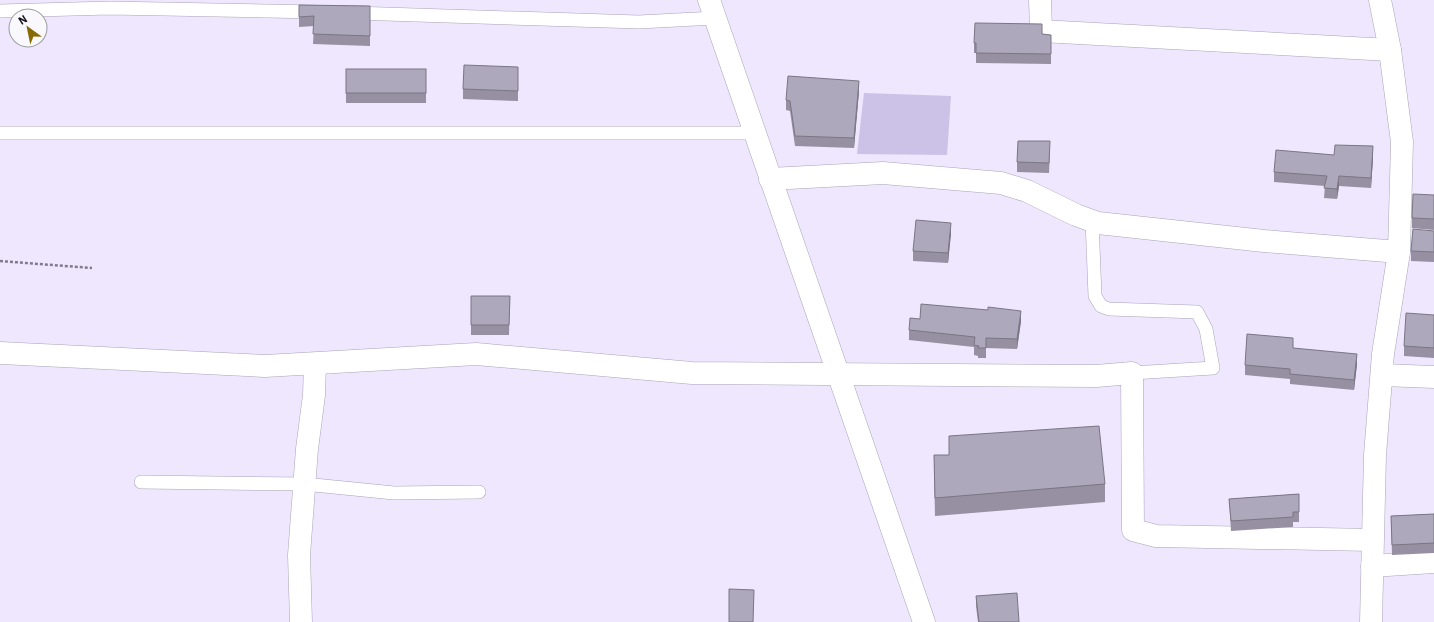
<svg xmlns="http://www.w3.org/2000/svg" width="1434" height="622" font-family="'IBM Plex Sans',sans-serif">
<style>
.green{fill:#ccc1e6}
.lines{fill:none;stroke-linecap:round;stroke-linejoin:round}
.service-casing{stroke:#aaa4b8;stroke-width:14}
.minor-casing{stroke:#aaa4b8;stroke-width:23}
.secondary-casing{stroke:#aaa4b8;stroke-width:23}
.path{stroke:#817c8b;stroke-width:2.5;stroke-dasharray:3 2;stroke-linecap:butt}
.service{stroke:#fff;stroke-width:13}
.minor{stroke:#fff;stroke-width:22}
.secondary{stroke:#fff;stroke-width:22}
.wall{fill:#9690a2}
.shaded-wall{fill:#7a7684}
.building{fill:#aea8bc;stroke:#7a7684}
</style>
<rect width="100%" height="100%" fill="#eee7fd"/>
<path class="green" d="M864 93 951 96 947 155 857 154Z"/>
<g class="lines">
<g class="service-casing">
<g id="service">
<path d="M0 11 110 8 317 12"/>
<path d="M353 13 639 22 715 18"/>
<path d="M0 133H754"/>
<path d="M1092 220 1095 296 1101 306 1109 309 1197 312 1206 329 1213 368 1132 373"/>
<path d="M141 482 304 484 394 493 479 492"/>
</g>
</g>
<g class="minor-casing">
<g id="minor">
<path d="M1040 0 1041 31 1390 50"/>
<path d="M770 179 883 173 1001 183 1027 191 1076 215 1098 223 1264 241 1399 252"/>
<path d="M0 353 265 366 476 354 692 373 1096 376 1132 373 1133 530 1156 536 1372 540"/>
<path d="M1382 375 1434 377"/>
<path d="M1372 566 1434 562"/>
<path d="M301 622 299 555 307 449 314 395 315 364"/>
<path d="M1371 622 1375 455 1383 354 1399 252 1402 142 1390 50 1380 0"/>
</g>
</g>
<g class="secondary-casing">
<path id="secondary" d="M709 0 924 622"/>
</g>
<path class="path" d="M0 261 92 268"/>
<use href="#service" class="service"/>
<use href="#minor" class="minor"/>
<use href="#secondary" class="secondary"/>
</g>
<g class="wall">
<path d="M299 5 370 6V46L313 44 314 26 299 27Z"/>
<path d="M1042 34 1051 35V64L976 63V53H974V43Z"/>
<rect x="346" y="69" width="80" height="34"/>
<path d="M518 77V101L463 99V89Z"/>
<path d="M859 91 854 148 795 146 790 111 786 110V100Z"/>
<path d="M1050 151 1049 173 1017 172V162Z"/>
<path d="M1373 157 1371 188 1339 186 1337 199 1324 198 1325 186 1274 182V172Z"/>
<path d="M1434 195V230L1412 228V218Z"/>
<path d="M1434 231V262L1411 261V251Z"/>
<path d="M951 233 948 263 913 261V251Z"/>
<path d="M471 296H510L509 335H471Z"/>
<path d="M1434 315V358L1404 356V346Z"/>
<path d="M920 319 1021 321 1017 349 986 348V358H978V356L974 355V347L909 340V330Z"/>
<path d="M1293 348 1357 364 1354 390 1290 384V379L1245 375V365Z"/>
<path d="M949 436 1105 484V502L935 516 934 473V455H949Z"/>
<path d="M1299 494V522H1293V527L1231 531 1229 499Z"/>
<path d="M1434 514V553L1392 555 1391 516Z"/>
<path d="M976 596 1019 622H978L976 606Z"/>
</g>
<g class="shaded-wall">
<path d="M859 81V91L854 148V138Z"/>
<path d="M1373 146V157L1371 188V178Z"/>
<path d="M1339 176V186L1337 199V189Z"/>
<path d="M951 223V233L948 263V253Z"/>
<path d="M1021 311V321L1017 349V339Z"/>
<path d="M1357 354V364L1354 390V380Z"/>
</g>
<g class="building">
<path d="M299 5 370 6V36L313 34 314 16 299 17Z"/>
<path d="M975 23 1042 24V34L1051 35V54L976 53V43H974Z"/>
<path d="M464 65 518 67V91L463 89Z"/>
<rect x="346" y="69" width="80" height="24"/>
<path d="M788 76 859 81 854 138 795 136 790 101 786 100Z"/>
<path d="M1018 141H1050L1049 163 1017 162Z"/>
<path d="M1335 145 1373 146 1371 178 1339 176 1337 189 1324 188 1327 176 1274 172 1276 150 1334 155Z"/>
<path d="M1413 194 1434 195V219L1412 218Z"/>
<path d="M916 220 951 223 948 253 913 251Z"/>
<path d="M1413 229 1434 231V252L1411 251Z"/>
<path d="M471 296H510L509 325H471Z"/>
<path d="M921 304 988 310V307L1021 311 1017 339 986 338V348H978L979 346 974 345 975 337 909 330 910 318 920 319Z"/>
<path d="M1406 313 1434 315V348L1404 346Z"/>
<path d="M1247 334 1293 338V348L1357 354 1354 380 1290 374V369L1245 365Z"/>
<path d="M1099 426 1105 484 935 498 934 455H949V436Z"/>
<path d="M1299 494V512H1293V517L1231 521 1229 499Z"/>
<path d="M1434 514V543L1392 545 1391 516Z"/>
<path d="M729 589 754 590 753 622H729Z"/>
<path d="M1017 593 1019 622H979L976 596Z"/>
</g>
<g transform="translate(28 28) rotate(327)"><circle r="19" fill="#f9f8fc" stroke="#9d9ca1"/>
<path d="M0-3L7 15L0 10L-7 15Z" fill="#866903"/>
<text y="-6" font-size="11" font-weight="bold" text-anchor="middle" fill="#141219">N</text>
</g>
</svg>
